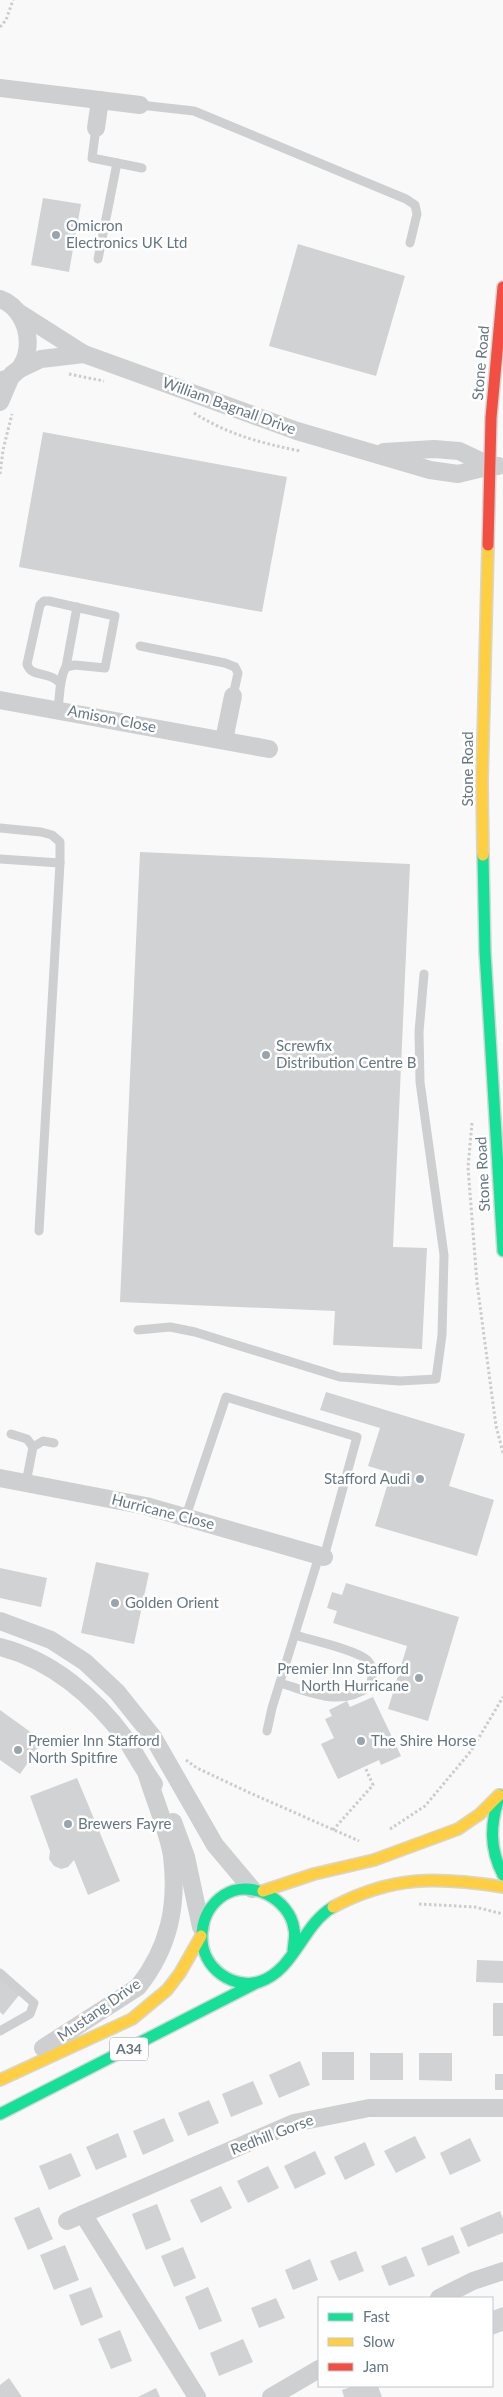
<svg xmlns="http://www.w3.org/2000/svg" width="503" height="2397" font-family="Lato,sans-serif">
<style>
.building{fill:#d0d2d3}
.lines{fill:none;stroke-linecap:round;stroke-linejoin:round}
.fast-casing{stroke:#d5d6d6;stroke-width:14}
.slow-casing{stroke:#d5d6d6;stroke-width:14}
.jam-casing{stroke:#d5d6d6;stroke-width:14}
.path{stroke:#cbcccd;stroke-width:3;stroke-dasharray:2.5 2.5;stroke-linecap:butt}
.lane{stroke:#cecfd0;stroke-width:9}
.street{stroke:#cecfd0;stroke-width:18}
.fast{stroke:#16e098;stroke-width:11}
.slow{stroke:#ffcf43;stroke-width:11}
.jam{stroke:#f24e42;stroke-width:11}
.poi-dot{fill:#99a4ac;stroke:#fff;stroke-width:2}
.labels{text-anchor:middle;stroke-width:5;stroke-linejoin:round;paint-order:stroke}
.shield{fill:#fff;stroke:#939fa8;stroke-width:1}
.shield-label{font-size:14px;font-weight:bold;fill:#657683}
.poi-label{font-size:15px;fill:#657683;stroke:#fff;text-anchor:start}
.street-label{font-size:15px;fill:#657683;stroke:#fff}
</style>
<rect width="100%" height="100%" fill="#f9f9f9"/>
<g class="building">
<path d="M43 198 81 204 69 272 31 265Z"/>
<path d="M298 244 405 276 376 376 269 346Z"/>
<path d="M43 432 287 477 262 612 19 567Z"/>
<path d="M140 852 410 864 393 1247 427 1248 422 1349 333 1345 335 1311 120 1302Z"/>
<path d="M326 1392 465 1434 449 1486 494 1500 477 1556 375 1526 391 1473 368 1466 380 1428 320 1410Z"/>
<path d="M96 1562 149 1573 134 1644 81 1633Z"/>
<path d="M0 1568 47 1578 41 1607 0 1598Z"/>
<path d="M346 1583 459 1617 428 1721 388 1709 407 1646 333 1623 337 1611 327 1608 332 1592 342 1595Z"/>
<path d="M373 1697 401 1756 381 1765 379 1760 338 1779 321 1744 334 1738 325 1719 332 1716 329 1710 347 1701 350 1707Z"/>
<path d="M0 1710 43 1741 20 1774 0 1760Z"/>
<path d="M77 1778 120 1881 88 1895 74 1860 68 1867 61 1869 54 1866 49 1859 50 1851 30 1796Z"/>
<path d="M477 1960 503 1961V1983L476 1982Z"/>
<path d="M0 1977 20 1994 3 2015 0 2012Z"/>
<rect x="493" y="2003" width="10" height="33"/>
<rect x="322" y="2052" width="32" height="28"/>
<rect x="370" y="2053" width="33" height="27"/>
<path d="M419 2053H452V2081L419 2080Z"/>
<path d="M300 2061 310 2085 279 2098 269 2075Z"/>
<rect x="495" y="2074" width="8" height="16"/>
<path d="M253 2081 263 2104 231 2117 222 2094Z"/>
<path d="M209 2100 219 2123 188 2136 178 2113Z"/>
<path d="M164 2118 174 2141 143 2155 133 2131Z"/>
<path d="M118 2133 127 2157 96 2170 86 2147Z"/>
<path d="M415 2136 426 2158 396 2173 384 2151Z"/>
<path d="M470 2138 481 2161 450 2175 440 2153Z"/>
<path d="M365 2142 375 2165 345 2180 334 2157Z"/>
<path d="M315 2151 326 2174 295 2189 284 2166Z"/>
<path d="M71 2153 81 2176 49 2190 39 2166Z"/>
<path d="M268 2166 279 2188 248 2203 237 2181Z"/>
<path d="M221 2186 232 2208 201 2223 190 2200Z"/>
<path d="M157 2204 171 2240 146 2250 132 2214Z"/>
<path d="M39 2207 53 2239 28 2250 14 2218Z"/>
<path d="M500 2211 503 2219V2233L468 2247 460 2228Z"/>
<path d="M453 2235 460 2253 428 2266 421 2248Z"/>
<path d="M65 2245 79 2280 54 2290 40 2255Z"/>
<path d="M183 2247 196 2278 174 2287 161 2256Z"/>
<path d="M356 2251 364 2271 339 2281 330 2261Z"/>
<path d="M406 2256 415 2276 389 2286 381 2266Z"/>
<path d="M310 2259 318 2280 293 2290 285 2270Z"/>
<path d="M91 2287 103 2317 81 2326 69 2295Z"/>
<path d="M208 2287 222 2321 199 2330 185 2297Z"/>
<path d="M276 2298 285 2318 259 2328 251 2308Z"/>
<path d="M503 2307V2331L492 2335V2311Z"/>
<path d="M120 2330 132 2361 111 2369 98 2339Z"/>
<path d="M243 2339 253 2362 219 2376 210 2353Z"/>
<path d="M9 2378 22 2397H0V2385Z"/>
<path d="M353 2386H378L382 2397H344L342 2390Z"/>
<path d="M156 2388 160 2397H138Z"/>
</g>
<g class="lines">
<g class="fast-casing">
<g id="fast">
<path d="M483 855 485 952 503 1251"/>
<path d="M500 1795C490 1823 489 1848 503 1875"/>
<path d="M293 1952C293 1945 296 1936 294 1929 290 1899 250 1878 224 1895 198 1912 194 1950 217 1971 228 1981 244 1986 259 1982 295 1970 302 1925 333 1907"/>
<path d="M0 2114 258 1982"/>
</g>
</g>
<g class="slow-casing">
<g id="slow">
<path d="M483 855 482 781 488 545"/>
<path d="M263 1891 314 1874 374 1860 458 1829 480 1814 499 1795"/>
<path d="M333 1907C393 1875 438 1877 503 1887"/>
<path d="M0 2080 132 2019 167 1990 180 1973 201 1936"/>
</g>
</g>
<g class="jam-casing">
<path id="jam" d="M488 545 491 418 503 287"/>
</g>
<g class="path">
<path d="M0 27 6 20 13 0"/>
<path d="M69 374 104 381"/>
<path d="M194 413C229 435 261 443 300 451"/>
<path d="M0 474 3 450 12 414"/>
<path d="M472 1123 468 1167 477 1283 496 1426 503 1453"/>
<path d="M186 1760 197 1768 248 1792 359 1841"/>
<path d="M390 1829 425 1806 471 1751 503 1697"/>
<path d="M333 1830 373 1785 365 1767"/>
<path d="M419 1904 475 1907 503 1914"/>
</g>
<g class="lane">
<path d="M140 105 194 111 406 199 415 205 417 214 410 243"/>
<path d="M96 128 92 158 142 168"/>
<path d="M98 259 117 163"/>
<path d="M140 646 225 663 235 667 238 673 233 696"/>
<path d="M66 667 77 607"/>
<path d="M58 709C60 696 59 678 66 667L75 665 105 668 115 616 49 601H44L40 605 27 664C30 675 42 673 51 677 54 678 58 681 61 684"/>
<path d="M0 828 41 832 52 835 60 842V863L0 859"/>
<path d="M39 1231 60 863"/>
<path d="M138 1330 170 1327 195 1332 340 1377 400 1381 436 1379 442 1335 444 1255 420 1082 419 1032 424 974"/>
<path d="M11 1434 27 1439 33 1447"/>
<path d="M26 1483 33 1447 43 1441 54 1443"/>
<path d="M186 1516 226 1397 357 1437 324 1557"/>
<path d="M280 1683C311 1692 340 1708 370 1686 373 1677 374 1667 367 1660 357 1650 310 1640 295 1635"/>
<path d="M267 1731 272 1708 319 1556"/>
<path d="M0 1973 34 2003 30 2014 0 2031"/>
</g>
<g class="street">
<path d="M0 88 140 105"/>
<path d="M96 128 100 100"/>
<path d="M0 299C35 312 39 371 0 381"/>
<path d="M18 312 84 354 297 431 430 470 458 474 491 466H498"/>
<path d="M16 371 41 359 84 354"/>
<path d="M0 402 12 374"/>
<path d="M384 452 434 449 459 451 491 466"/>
<path d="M0 700 269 749"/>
<path d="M224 740 233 696"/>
<path d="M0 1478 146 1506 324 1557"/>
<path d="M0 1621 51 1640 85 1662 117 1692 153 1737 215 1845 252 1889"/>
<path d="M0 1647C51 1660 94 1696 125 1738 135 1753 143 1769 154 1784"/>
<path d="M173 1822 186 1857 201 1927"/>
<path d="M43 2048 138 1987C169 1948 178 1906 172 1856 169 1834 154 1798 147 1775"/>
<path d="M83 2214 197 2397"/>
<path d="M67 2221 294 2123 369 2108H503"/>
<path d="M439 2298 473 2281 503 2271"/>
<path d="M271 2397 319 2369"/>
</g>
<use href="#fast" class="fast"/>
<use href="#slow" class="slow"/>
<use href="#jam" class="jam"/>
</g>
<g class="poi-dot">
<circle cx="56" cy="235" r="5"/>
<circle cx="266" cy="1055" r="5"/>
<circle cx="420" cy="1479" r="5"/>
<circle cx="115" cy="1603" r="5"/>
<circle cx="419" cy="1678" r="5"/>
<circle cx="361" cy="1741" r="5"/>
<circle cx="18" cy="1750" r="5"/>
<circle cx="68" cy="1824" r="5"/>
</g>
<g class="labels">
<rect class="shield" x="110" y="2037.5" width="38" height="23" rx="4"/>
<g class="shield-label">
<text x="129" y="2054">A34</text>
</g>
<g class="poi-label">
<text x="66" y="231">Omicron<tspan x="66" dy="17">Electronics UK Ltd</tspan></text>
<text x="276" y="1051">Screwfix<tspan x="276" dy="17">Distribution Centre B</tspan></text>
<text x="410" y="1484" text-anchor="end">Stafford Audi</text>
<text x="125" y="1608">Golden Orient</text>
<text x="409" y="1674" text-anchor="end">Premier Inn Stafford<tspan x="409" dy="17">North Hurricane</tspan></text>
<text x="28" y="1746">Premier Inn Stafford<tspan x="28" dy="17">North Spitfire</tspan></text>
<text x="371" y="1746">The Shire Horse</text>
<text x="78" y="1829">Brewers Fayre</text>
</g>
<g class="street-label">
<text transform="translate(481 363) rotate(-85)" y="5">Stone Road</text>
<text transform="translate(229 406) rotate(20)" y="5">William Bagnall Drive</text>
<text transform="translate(112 719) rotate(11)" y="5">Amison Close</text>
<text transform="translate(468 769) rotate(-90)" y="5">Stone Road</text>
<text transform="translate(483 1174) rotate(-93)" y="5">Stone Road</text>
<text transform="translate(163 1512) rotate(14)" y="5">Hurricane Close</text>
<text transform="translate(99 2010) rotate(-35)" y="5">Mustang Drive</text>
<text transform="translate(272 2135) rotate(-21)" y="5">Redhill Gorse</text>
</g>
</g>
<rect x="318" y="2297" width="175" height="90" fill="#ffffff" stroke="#c1c8cd"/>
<rect x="328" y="2313" width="25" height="8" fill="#16e098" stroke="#c1c8cd"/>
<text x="363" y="2322" font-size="15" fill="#657683">Fast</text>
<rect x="328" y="2338" width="25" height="8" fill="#ffcf43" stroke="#c1c8cd"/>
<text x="363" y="2347" font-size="15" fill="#657683">Slow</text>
<rect x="328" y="2363" width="25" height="8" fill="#f24e42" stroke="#c1c8cd"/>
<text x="363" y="2372" font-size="15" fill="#657683">Jam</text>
</svg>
